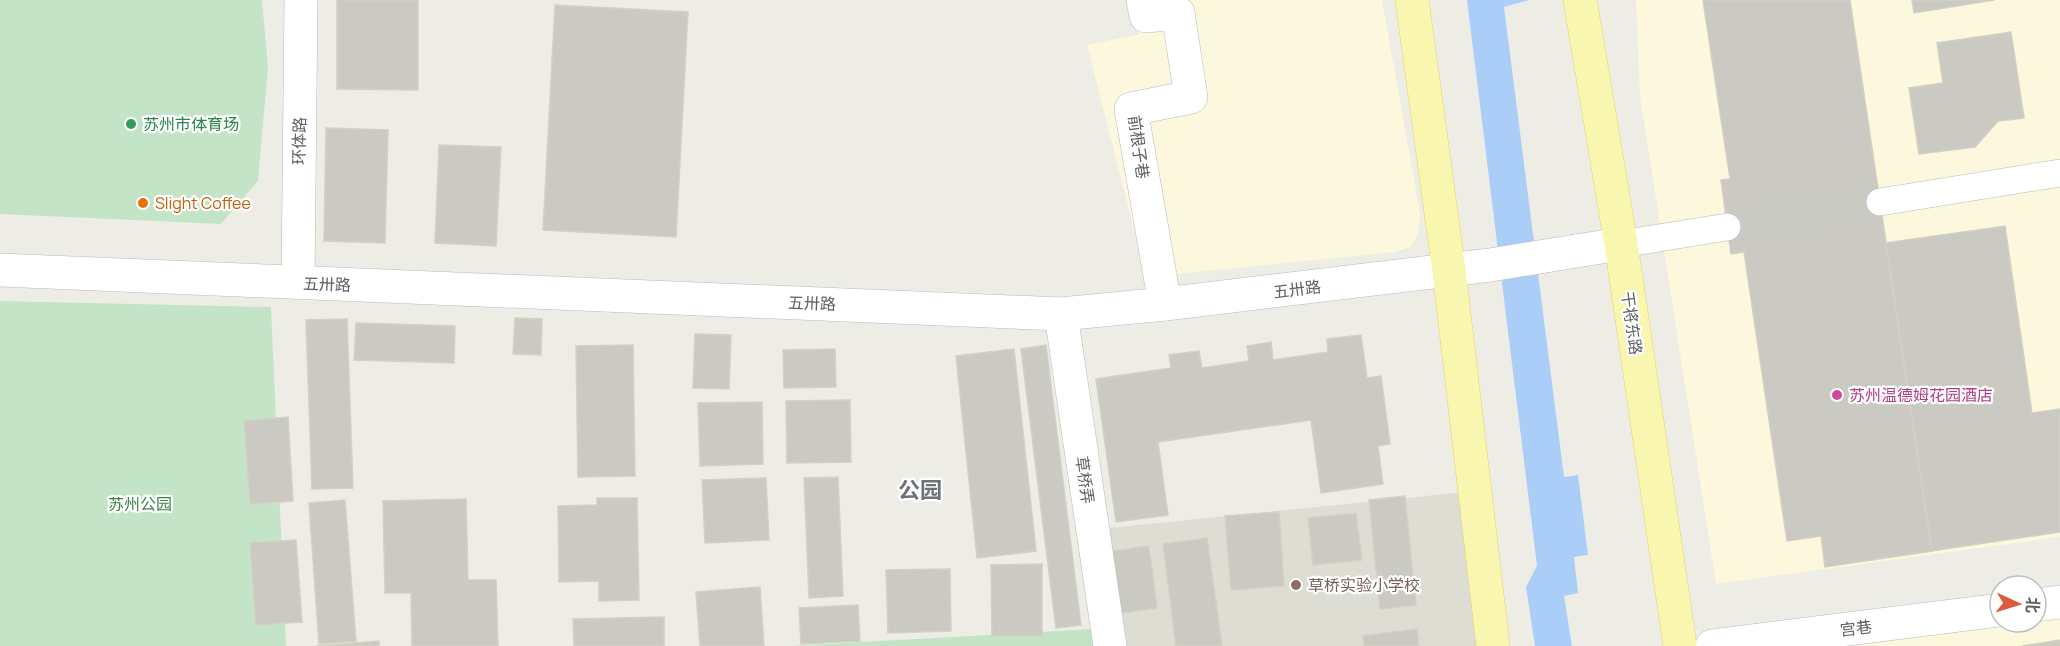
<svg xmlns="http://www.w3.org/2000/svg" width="2060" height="646" font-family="Manrope,'Noto Sans SC',sans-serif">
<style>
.commercial{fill:#fbf8dd}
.education{fill:#deddd4}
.green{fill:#c4e4c8}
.water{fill:#abcef9}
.building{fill:#cac9c2;stroke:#d3d0c4;stroke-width:1.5}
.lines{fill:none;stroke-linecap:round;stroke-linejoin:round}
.pedestrian-tunnel{stroke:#cacac5;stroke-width:27;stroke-dasharray:27 14;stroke-linecap:butt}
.pedestrian-casing{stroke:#b8babe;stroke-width:28}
.minor-casing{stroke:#b8babe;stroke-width:34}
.tertiary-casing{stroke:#b8babe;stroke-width:34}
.primary-casing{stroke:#e7d265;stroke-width:34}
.pedestrian{stroke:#fff;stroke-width:27}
.minor{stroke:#fff;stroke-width:33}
.tertiary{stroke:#fff;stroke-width:33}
.primary{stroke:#f9f6b0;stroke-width:33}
.tertiary-bridge-casing{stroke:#b8babe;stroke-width:34;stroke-linecap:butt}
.tertiary-bridge{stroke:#fff;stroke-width:33}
.leisure-dot{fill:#2e9e5b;stroke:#fff;stroke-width:2}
.food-dot{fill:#e8710a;stroke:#fff;stroke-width:2}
.hotel-dot{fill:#d1479c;stroke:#fff;stroke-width:2}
.education-dot{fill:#8d6e63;stroke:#fff;stroke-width:2}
.labels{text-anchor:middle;stroke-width:4.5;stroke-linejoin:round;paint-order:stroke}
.leisure-label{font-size:16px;fill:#27864d;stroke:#fff;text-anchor:start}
.street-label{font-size:16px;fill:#5d6065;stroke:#fff}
.food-label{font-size:16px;fill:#c56008;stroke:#fff;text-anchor:start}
.hotel-label{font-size:16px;fill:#b23c85;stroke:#fff;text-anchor:start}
.park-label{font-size:16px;fill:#3c8448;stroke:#fff}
.education-label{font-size:16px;fill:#785e54;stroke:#fff;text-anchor:start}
.district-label{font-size:22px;font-weight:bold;fill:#6e7177;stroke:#fff}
</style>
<rect width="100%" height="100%" fill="#eeede5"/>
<g class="commercial">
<path d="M1132 0H1382L1420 213 1418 234 1410 247 1396 252 1146 277 1087 45 1139 34Z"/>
<path d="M1636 0H2060V537L1716 584 1640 96Z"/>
<path d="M2060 617V646H1849L2036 622V620Z"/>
</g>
<path class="education" d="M1465 492 1481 646H1125L1108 528Z"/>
<g class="green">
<path d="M0 0H262L268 67 258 181 221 224 0 214Z"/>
<path d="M0 301 271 307 286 646H0Z"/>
<path d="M1093 629 1096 646H791Z"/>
</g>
<path class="water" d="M1467 0H1529L1504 7 1564 477 1578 475 1588 555 1574 557 1578 593 1564 596 1572 646H1535L1526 587 1537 566Z"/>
<g class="building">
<path d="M337 0H418V90L337 89Z"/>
<path d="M1703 0H1850L1932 551 1825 567 1821 536 1787 541 1744 252 1731 254 1721 180 1730 179Z"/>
<path d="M1912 0H1994L1914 13Z"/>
<path d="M555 5 688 12 676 237 543 230Z"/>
<path d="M2011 32 2024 118 1998 121 1975 147 1919 154 1909 88 1943 83 1937 43Z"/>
<path d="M326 128 388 130 385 243 324 241Z"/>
<path d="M439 145 501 147 496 246 435 243Z"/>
<path d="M2005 226 2032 413 2060 409V532L1932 551 1886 243Z"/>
<path d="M515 318 542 319 541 355 513 354Z"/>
<path d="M347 319 353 488 312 489 306 320Z"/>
<path d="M356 323 455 326 454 363 354 360Z"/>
<path d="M695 334 731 335 729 389 693 388Z"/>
<path d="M1361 335 1367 378 1381 376 1390 444 1378 446 1383 484 1321 493 1311 420 1158 442 1168 515 1116 522 1096 379 1171 368 1169 355 1199 351 1202 368 1249 361 1247 346 1271 342 1273 360 1328 352 1327 339Z"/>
<path d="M633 345 635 476 578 477 576 346Z"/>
<path d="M1046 345 1081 625 1056 628 1021 349Z"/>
<path d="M835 349 836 387 784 388 783 350Z"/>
<path d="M1014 349 1036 551 977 558 956 356Z"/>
<path d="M850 400 851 462 787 463 786 401Z"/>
<path d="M762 402 763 464 700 466 698 403Z"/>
<path d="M288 417 293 501 250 504 244 421Z"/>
<path d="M838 477 843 596 809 598 804 478Z"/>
<path d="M766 478 769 540 705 543 702 480Z"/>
<path d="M1405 496 1416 605 1380 609 1369 500Z"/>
<path d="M597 498H637L639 600 599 601V581L559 582 558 506 597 505Z"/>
<path d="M466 499 468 580H496L498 646H412L411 593H385L383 501Z"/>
<path d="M345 500 356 641 319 644 309 503Z"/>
<path d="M1279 512 1284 586 1231 590 1225 516Z"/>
<path d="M1356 513 1362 560 1313 565 1308 518Z"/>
<path d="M1207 538 1222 646H1176L1163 544Z"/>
<path d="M296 540 302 622 256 625 250 543Z"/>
<path d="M1149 546 1157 608 1121 613 1113 551Z"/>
<path d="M1042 564V636H992L991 565Z"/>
<path d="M950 569 951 631 888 633 886 570Z"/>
<path d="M760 587 764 646H700L696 592Z"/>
<path d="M858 605 860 641 801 644 799 608Z"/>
<path d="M664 617V646H574L573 619Z"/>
<path d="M1417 629 1419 646H1364L1363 636Z"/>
<path d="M2060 640V646H2022Z"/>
<path d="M379 641V646H316Z"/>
</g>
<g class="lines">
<path class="pedestrian-tunnel" d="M1727 227 1880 202"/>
<g class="pedestrian-casing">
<g id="pedestrian">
<path d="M1880 202 2060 173"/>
<path d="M1621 244 1727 227"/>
</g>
</g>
<g class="minor-casing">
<g id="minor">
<path d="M1143 0 1146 16 1178 13 1191 97 1131 109 1165 304"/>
<path d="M298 282 301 0"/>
<path d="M1061 314 1110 646"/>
</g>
</g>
<g class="tertiary-casing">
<g id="tertiary">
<path d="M1576 251 1621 244"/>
<path d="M0 270 1061 314 1165 304 1490 265"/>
<path d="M2036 605 2060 602"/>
<path d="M1712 646 2000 610"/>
</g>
</g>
<g class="primary-casing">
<g id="primary">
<path d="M1412 0 1449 271 1493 646"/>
<path d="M1580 0 1621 244 1680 646"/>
</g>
</g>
<use href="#pedestrian" class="pedestrian"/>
<use href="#minor" class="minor"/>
<use href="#tertiary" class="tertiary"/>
<use href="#primary" class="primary"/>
<g class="tertiary-bridge-casing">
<path id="tertiary-bridge" d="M1490 265 1576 251"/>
</g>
<use href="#tertiary-bridge" class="tertiary-bridge"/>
</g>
<circle class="leisure-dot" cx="131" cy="124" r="6"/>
<circle class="food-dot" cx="143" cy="203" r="6"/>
<circle class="hotel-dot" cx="1837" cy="395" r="6"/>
<circle class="education-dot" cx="1296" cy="585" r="6"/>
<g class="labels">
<g class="leisure-label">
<text x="143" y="130">苏州市体育场</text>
</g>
<g class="street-label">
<text transform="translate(299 141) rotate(-89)" y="6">环体路</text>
<text transform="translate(1139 147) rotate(82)" y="6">前根子巷</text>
<text transform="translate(327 284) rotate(2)" y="6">五卅路</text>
<text transform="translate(1297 289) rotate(-7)" y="6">五卅路</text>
<text transform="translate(812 303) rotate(2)" y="6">五卅路</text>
<text transform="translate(1632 323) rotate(82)" y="6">干将东路</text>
<text transform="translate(1085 480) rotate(82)" y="6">草桥弄</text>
<text transform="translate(1856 628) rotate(-7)" y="6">宫巷</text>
</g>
<g class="food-label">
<text x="155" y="209">Slight Coffee</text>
</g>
<g class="hotel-label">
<text x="1849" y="401">苏州温德姆花园酒店</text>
</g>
<g class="park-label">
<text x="140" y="510">苏州公园</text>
</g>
<g class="education-label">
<text x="1308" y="591">草桥实验小学校</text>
</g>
<g class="district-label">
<text x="920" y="498">公园</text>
</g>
</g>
<g transform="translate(2018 604) rotate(94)"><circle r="28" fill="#ffffff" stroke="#bebfc1" stroke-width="1.5"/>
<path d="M0-4.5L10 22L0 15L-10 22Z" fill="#dd5c3d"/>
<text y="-9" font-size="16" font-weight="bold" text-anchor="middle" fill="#5d6065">北</text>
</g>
</svg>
